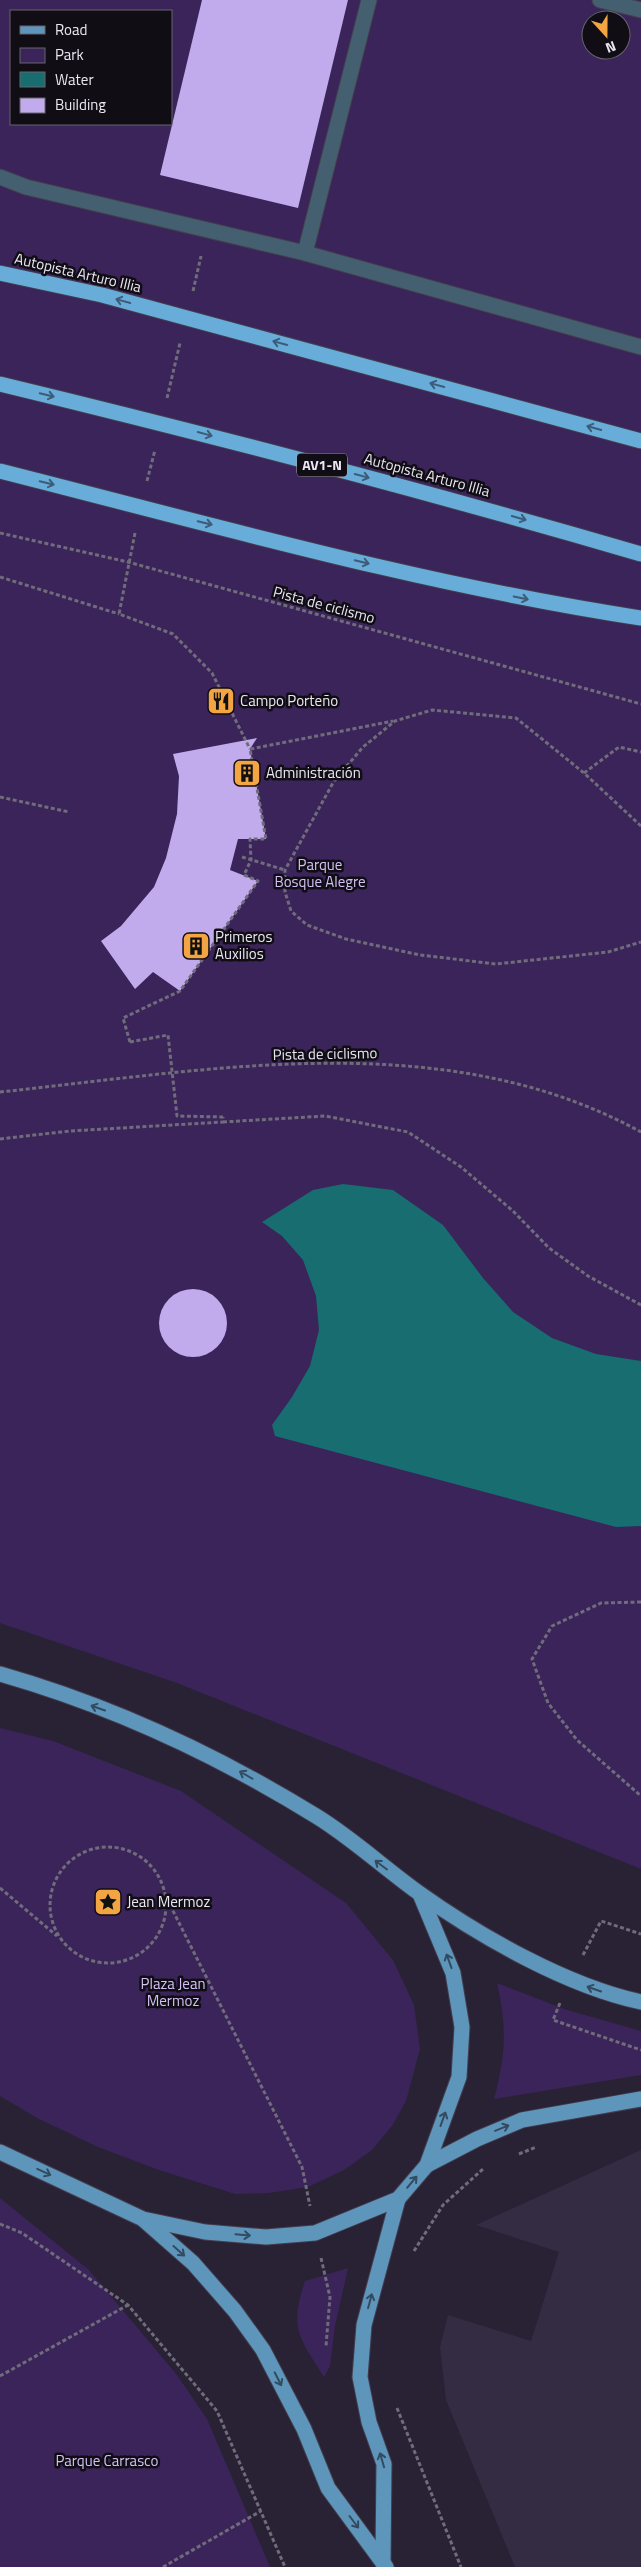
<svg xmlns="http://www.w3.org/2000/svg" width="641" height="2567" font-family="'Titillium Web',sans-serif">
<style>
.built{fill:#342c43}
.green{fill:#3a2459;fill-rule:evenodd}
.water{fill:#186d71}
.building{fill:#c2abed}
.lines{fill:none;stroke-linecap:round;stroke-linejoin:round}
.minor-casing{stroke:#433e4f;stroke-width:17}
.major-casing{stroke:#433e4f;stroke-width:17}
.path{stroke:#716c7c;stroke-width:3;stroke-dasharray:4 2.5;stroke-linecap:butt}
.minor{stroke:#445f70;stroke-width:15}
.major{stroke:#5e96bb;stroke-width:15}
.highway-bridge-casing{stroke:#433e4f;stroke-width:17;stroke-linecap:butt}
.path-bridge{stroke:#716c7c;stroke-width:3;stroke-dasharray:4 2.5;stroke-linecap:butt}
.highway-bridge{stroke:#68acd9;stroke-width:15}
.oneway{stroke:#3c5c77}
.oneway2{stroke:#334b60}
.labels{text-anchor:middle;stroke-width:5;stroke-linejoin:round;paint-order:stroke}
.shield{fill:#100d15;stroke:#a9a6b0;stroke-width:1}
.shield-label{font-size:14px;font-weight:bold;fill:#eae7f3}
.street-label{font-size:15px;fill:#eae7f3;stroke:#100d15}
.poi-label{font-size:15px;fill:#eae7f3;stroke:#100d15;text-anchor:start}
.park-label{font-size:15px;fill:#d3c1f6;stroke:#100d15}
</style>
<rect width="100%" height="100%" fill="#282234"/>
<path class="built" d="M641 2150V2567H515L446 2400 440 2347 448 2315 531 2341 559 2252 476 2225Z"/>
<g class="green">
<path d="M0 0H641V1869L177 1683 0 1623ZM11 11H171V124H11ZM591 20H621V50H591Z"/>
<path d="M0 1728 53 1741 181 1791 346 1903 393 1960 414 2005 420 2049 406 2101 392 2126 372 2150 344 2170 308 2187 269 2193 235 2194 159 2170 98 2147 37 2118 0 2096Z"/>
<path d="M497 1983 564 2009 641 2031V2075L494 2099C506 2053 507 2029 497 1983Z"/>
<path d="M0 2198 89 2270 177 2375 207 2419 270 2567H0Z"/>
<path d="M348 2268 335 2326 330 2366 324 2377C299 2337 289 2329 305 2281Z"/>
</g>
<path class="water" d="M343 1184 393 1190 443 1225 483 1278 513 1312 552 1338 596 1354 641 1361V1526L616 1527 275 1436 272 1425 292 1397 310 1366 319 1330 316 1296 303 1260 282 1236 262 1222 313 1190Z"/>
<g class="building">
<path d="M202 0H348L298 208 160 175Z"/>
<path d="M257 738 250 749 266 839H238L230 870 258 881 180 991 153 972 135 989 101 941 121 926 154 887 166 858 177 814 179 776 173 754Z"/>
<circle cx="193" cy="1323" r="34"/>
</g>
<g class="lines">
<g class="minor-casing">
<g id="minor">
<path d="M600 0 641 10"/>
<path d="M0 177 26 187 305 253 641 347"/>
<path d="M305 253 369 0"/>
</g>
</g>
<g class="major-casing">
<g id="major">
<path d="M0 1674C112 1706 217 1755 316 1816 352 1838 384 1868 419 1893 481 1937 567 1986 641 2002"/>
<path d="M0 2152 143 2219 205 2232 266 2237 315 2233 398 2199 427 2165 459 2077 462 2027 453 1973 420 1894"/>
<path d="M427 2165 477 2139 522 2120 641 2099"/>
<path d="M144 2220 193 2263 235 2311 263 2350 304 2429 328 2488 386 2567"/>
<path d="M383 2560 384 2464 369 2422 360 2377 364 2325 398 2199"/>
</g>
</g>
<g class="path">
<path d="M193 291 201 256"/>
<path d="M167 398 180 343"/>
<path d="M147 481 155 450"/>
<path d="M0 533 128 562 641 704"/>
<path d="M135 533 119 614 173 634 212 673 250 749"/>
<path d="M0 577 119 614"/>
<path d="M584 773 619 747 641 752"/>
<path d="M0 797 69 812"/>
<path d="M641 826 584 773 516 718 432 710 395 721 363 747 334 781 285 870V892L291 911 307 925 346 939 420 955 496 964 608 952 641 942"/>
<path d="M242 857 285 870"/>
<path d="M130 1042 123 1018 180 991 258 881 244 875 251 860 250 839H266L250 749 393 721"/>
<path d="M0 1092C212 1070 444 1024 641 1132"/>
<path d="M223 1122 325 1116 408 1132 461 1167 513 1211 549 1248 588 1276 641 1305"/>
<path d="M0 1139 70 1131 223 1122V1117"/>
<path d="M641 1602 601 1603 552 1626 532 1659 548 1703 577 1740 641 1796"/>
<circle cx="108" cy="1905" r="58"/>
<path d="M0 1888 57 1936"/>
<path d="M167 1899 302 2167 310 2206"/>
<path d="M583 1955 601 1921 641 1934"/>
<path d="M560 2003 553 2020 641 2050"/>
<path d="M519 2154 536 2147"/>
<path d="M0 2224 22 2233 128 2305 217 2411 285 2567"/>
<path d="M414 2251 443 2205 483 2169"/>
<path d="M321 2258 330 2297 326 2346"/>
<path d="M0 2376 128 2305"/>
<path d="M397 2408 461 2567"/>
<path d="M163 2567 261 2511"/>
</g>
<use href="#minor" class="minor"/>
<use href="#major" class="major"/>
<g class="highway-bridge-casing">
<g id="highway-bridge">
<path d="M0 273 102 295 641 441"/>
<path d="M0 384C215 436 429 492 641 554"/>
<path d="M0 471C213 525 424 585 641 618"/>
</g>
</g>
<path class="path-bridge" d="M130 1042 168 1035 177 1116 223 1117"/>
<use href="#highway-bridge" class="highway-bridge"/>
</g>
<defs><path id="oneway-shaft" d="M-6 0H5M1.5-3L5.5 0L1.5 3" fill="none" stroke-width="1.6" stroke-linecap="round" stroke-linejoin="round" transform="scale(1.25)"/></defs>
<g class="oneway">
<use href="#oneway-shaft" transform="translate(123 301) rotate(-165)"/>
<use href="#oneway-shaft" transform="translate(280 343) rotate(-165)"/>
<use href="#oneway-shaft" transform="translate(437 385) rotate(-165)"/>
<use href="#oneway-shaft" transform="translate(47 395) rotate(14)"/>
<use href="#oneway-shaft" transform="translate(594 428) rotate(-164)"/>
<use href="#oneway-shaft" transform="translate(205 434) rotate(15)"/>
<use href="#oneway-shaft" transform="translate(362 476) rotate(15)"/>
<use href="#oneway-shaft" transform="translate(47 483) rotate(14)"/>
<use href="#oneway-shaft" transform="translate(519 518) rotate(16)"/>
<use href="#oneway-shaft" transform="translate(205 523) rotate(14)"/>
<use href="#oneway-shaft" transform="translate(362 562) rotate(14)"/>
<use href="#oneway-shaft" transform="translate(521 598) rotate(12)"/>
</g>
<g class="oneway2">
<use href="#oneway-shaft" transform="translate(98 1708) rotate(-161)"/>
<use href="#oneway-shaft" transform="translate(246 1775) rotate(-150)"/>
<use href="#oneway-shaft" transform="translate(381 1865) rotate(-143)"/>
<use href="#oneway-shaft" transform="translate(449 1961) rotate(-110)"/>
<use href="#oneway-shaft" transform="translate(594 1989) rotate(-161)"/>
<use href="#oneway-shaft" transform="translate(443 2119) rotate(-70)"/>
<use href="#oneway-shaft" transform="translate(502 2128) rotate(-22)"/>
<use href="#oneway-shaft" transform="translate(44 2172) rotate(25)"/>
<use href="#oneway-shaft" transform="translate(412 2182) rotate(-50)"/>
<use href="#oneway-shaft" transform="translate(243 2235) rotate(5)"/>
<use href="#oneway-shaft" transform="translate(179 2251) rotate(42)"/>
<use href="#oneway-shaft" transform="translate(370 2301) rotate(-75)"/>
<use href="#oneway-shaft" transform="translate(278 2379) rotate(63)"/>
<use href="#oneway-shaft" transform="translate(382 2460) rotate(-106)"/>
<use href="#oneway-shaft" transform="translate(354 2522) rotate(53)"/>
</g>
<defs>
<g id="restaurant-square" transform="scale(1.4375)"><rect x="-9" y="-9" width="18" height="18" rx="4" fill="#f2a542" stroke="#100d15"/><path d="M-5-6h1v4h1v-4h1v4h1v-4h1v5L-1.5 .5V6h-2V.5L-5-1ZM5-6V6H3V1.5H1.5Q1.5-4 5-6Z" fill="#111"/></g>
<g id="building-square" transform="scale(1.4375)"><rect x="-9" y="-9" width="18" height="18" rx="4" fill="#f2a542" stroke="#100d15"/><path d="M-4-6H4V6H1V3H-1V6H-4ZM-2.5-4.3h1.7v1.8h-1.7ZM.8-4.3h1.7v1.8H.8ZM-2.5-1h1.7V.8h-1.7ZM.8-1h1.7V.8H.8Z" fill="#111"/></g>
<g id="sight-square" transform="scale(1.4375)"><rect x="-9" y="-9" width="18" height="18" rx="4" fill="#f2a542" stroke="#100d15"/><path d="M0-6L1.8-2.2L6-1.7L2.9 1.2L3.7 5.4L0 3.3L-3.7 5.4L-2.9 1.2L-6-1.7L-1.8-2.2Z" fill="#111"/></g>
</defs>
<g fill-rule="evenodd">
<use href="#restaurant-square" x="221" y="701"/>
<use href="#building-square" x="247" y="773"/>
<use href="#building-square" x="196" y="946"/>
<use href="#sight-square" x="108" y="1902"/>
</g>
<g class="labels">
<rect class="shield" x="297" y="453.5" width="50" height="23" rx="4"/>
<g class="shield-label">
<text x="322" y="470">AV1-N</text>
</g>
<g class="street-label">
<text transform="translate(78 273) rotate(13)" y="5">Autopista Arturo Illia</text>
<text transform="translate(427 475) rotate(15)" y="5">Autopista Arturo Illia</text>
<text transform="translate(324 605) rotate(15)" y="5">Pista de ciclismo</text>
<text transform="translate(325 1054) rotate(-1)" y="5">Pista de ciclismo</text>
</g>
<g class="poi-label">
<text x="240" y="706">Campo Porteño</text>
<text x="266" y="778">Administración</text>
<text x="215" y="942">Primeros<tspan x="215" dy="17">Auxilios</tspan></text>
<text x="127" y="1907">Jean Mermoz</text>
</g>
<g class="park-label">
<text x="320" y="870">Parque<tspan x="320" dy="17">Bosque Alegre</tspan></text>
<text x="173" y="1989">Plaza Jean<tspan x="173" dy="17">Mermoz</tspan></text>
<text x="107" y="2466">Parque Carrasco</text>
</g>
</g>
<rect x="10" y="10" width="162" height="115" fill="#100d15" stroke="#67646e"/>
<rect x="20" y="26" width="25" height="8" fill="#5e96bb" stroke="#67646e"/>
<text x="55" y="35" font-size="15" fill="#eae7f3">Road</text>
<rect x="20" y="48" width="25" height="15" fill="#3a2459" stroke="#67646e"/>
<text x="55" y="60" font-size="15" fill="#eae7f3">Park</text>
<rect x="20" y="72" width="25" height="15" fill="#186d71" stroke="#67646e"/>
<text x="55" y="85" font-size="15" fill="#eae7f3">Water</text>
<rect x="20" y="98" width="25" height="15" fill="#c2abed" stroke="#67646e"/>
<text x="55" y="110" font-size="15" fill="#eae7f3">Building</text>
<g transform="translate(606 35) rotate(159)"><circle r="24" fill="#100d15" stroke="#67646e"/>
<path d="M0-4L9 19L0 12L-9 19Z" fill="#f2a542"/>
<text y="-8" font-size="14" font-weight="bold" text-anchor="middle" fill="#eae7f3">N</text>
</g>
</svg>
